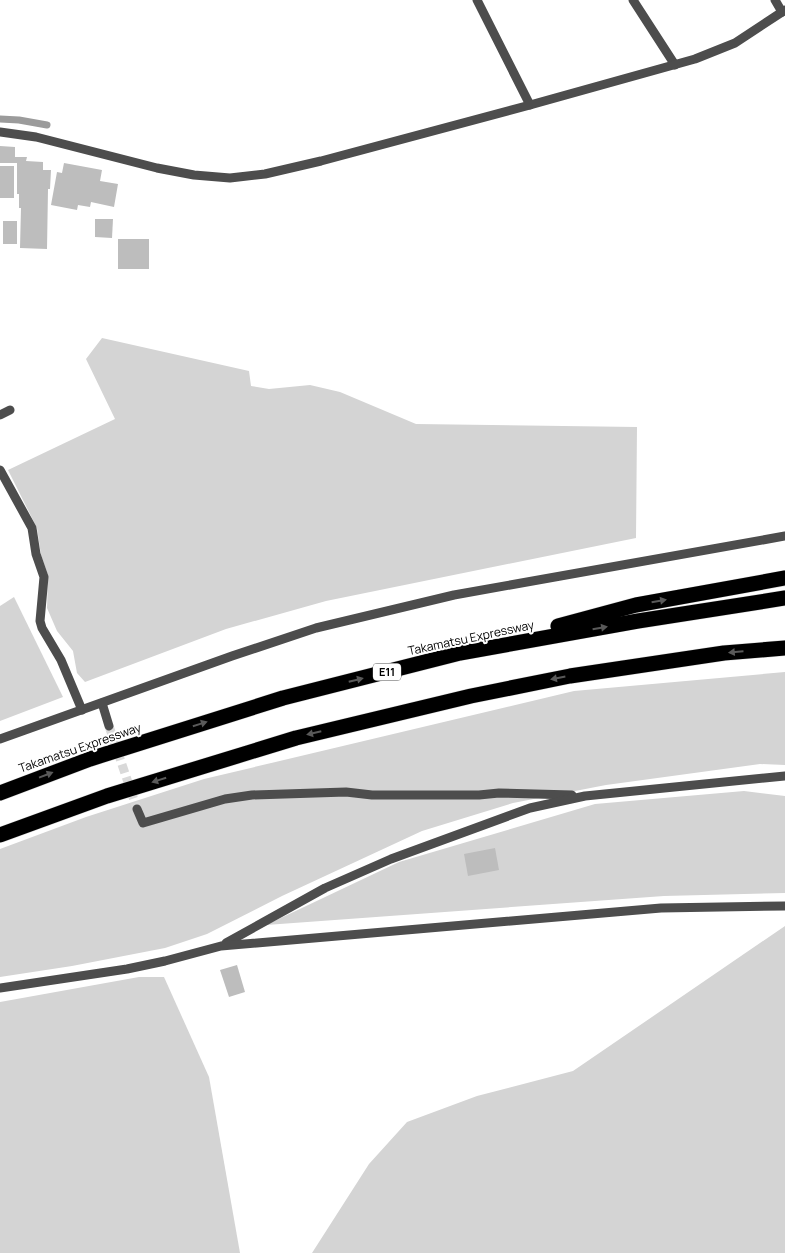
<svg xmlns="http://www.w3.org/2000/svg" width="785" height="1253" font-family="Manrope,sans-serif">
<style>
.green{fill:#d4d4d4}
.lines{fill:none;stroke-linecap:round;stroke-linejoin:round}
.stream{stroke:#9b9b9b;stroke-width:7}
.building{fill:#bdbdbd}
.minor-tunnel{stroke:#d9d9d9;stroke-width:9;stroke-dasharray:9 4.5;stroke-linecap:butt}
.highway-casing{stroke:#dbdbdb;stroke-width:16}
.minor{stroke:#4d4d4d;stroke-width:9}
.highway{stroke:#000;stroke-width:15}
.oneway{fill:#595959}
.labels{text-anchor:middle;stroke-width:4;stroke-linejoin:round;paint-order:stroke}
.shield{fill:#fff;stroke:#4c4c4c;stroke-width:1}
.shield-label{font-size:11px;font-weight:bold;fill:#000}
.street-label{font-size:12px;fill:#000;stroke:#fff}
</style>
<rect width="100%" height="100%" fill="#fff"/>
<g class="green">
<path d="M102 338 249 371 251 386 269 389 310 385 340 392 416 424 637 427 636 538 326 601 226 629 85 682 77 673 73 651 57 631 47 608 48 575 41 555 37 528 8 470 115 419 86 359Z"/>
<path d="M14 597 63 697 0 721V606Z"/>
<path d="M785 672V765L760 764 606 785 513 803 422 831 282 896 207 934 165 948 72 966 0 977V849L86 817 204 779 574 691Z"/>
<path d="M744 791 785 796V893L664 896 266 925 399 862 595 804Z"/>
<path d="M785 926V1253H312L369 1164 407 1122 477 1096 573 1071Z"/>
<path d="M139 977H164L209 1077 240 1253H0V1002Z"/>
</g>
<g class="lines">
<path class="stream" d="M0 119 19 120 47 125"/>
</g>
<g class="building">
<path d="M0 146 15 147V157H27L26 161 43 162V170H51L50 189H48L47 249 20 248 21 208H19V194H17V163H0Z"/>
<path d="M64 163 102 170 100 181 118 184 114 207 91 202 90 207 78 205 77 210 51 205 57 172 62 173Z"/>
<rect x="0" y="166" width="14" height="32"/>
<path d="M95 219H113L112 238 95 237Z"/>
<rect x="3" y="221" width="14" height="23"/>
<rect x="118" y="239" width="31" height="30"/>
<path d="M495 848 499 870 468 876 464 854Z"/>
<path d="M237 965 245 992 229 997 220 970Z"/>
</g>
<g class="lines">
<path class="minor-tunnel" d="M109 726 137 809"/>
<g class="highway-casing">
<g id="highway">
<path d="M558 626 636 605 785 578"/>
<path d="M0 793 90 759 283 698 460 653 638 621 785 598"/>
<path d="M0 835 107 796 296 738 471 696 570 676 724 653 785 648"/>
</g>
</g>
<g class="minor">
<path d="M477 0 530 105"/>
<path d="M633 0 675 65"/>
<path d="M775 0 782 12"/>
<path d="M0 132 36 137 157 168 194 175 230 178 265 174 321 161 530 105 695 59 735 43 785 10"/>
<path d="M0 415 10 410"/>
<path d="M0 470 32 528 36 554 44 577 40 621 42 628 61 660 82 710"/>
<path d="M102 703 109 726"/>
<path d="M0 739 232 656 316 628 454 595 785 536"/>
<path d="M137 809 143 823 225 799 252 795 346 792 372 795H479L499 793 572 795"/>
<path d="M226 943 325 888 391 859 530 808 585 796 785 776"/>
<path d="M0 988 127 969 165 961 221 946 661 908 785 906"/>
</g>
<use href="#highway" class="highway"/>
</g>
<defs><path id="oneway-solid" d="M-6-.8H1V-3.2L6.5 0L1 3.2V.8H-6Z" transform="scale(1.25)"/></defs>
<g class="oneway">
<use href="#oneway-solid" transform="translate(659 601) rotate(-10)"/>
<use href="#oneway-solid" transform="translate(600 628) rotate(-10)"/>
<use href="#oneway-solid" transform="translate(736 652) rotate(175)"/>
<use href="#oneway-solid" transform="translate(558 678) rotate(169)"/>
<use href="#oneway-solid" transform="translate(356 680) rotate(-14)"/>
<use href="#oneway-solid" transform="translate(200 724) rotate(-17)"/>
<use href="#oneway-solid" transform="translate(314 733) rotate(167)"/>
<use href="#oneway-solid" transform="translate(46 775) rotate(-21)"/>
<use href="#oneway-solid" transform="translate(159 780) rotate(163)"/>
</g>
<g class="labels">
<rect class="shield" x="373" y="663.5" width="28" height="17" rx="4"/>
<g class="shield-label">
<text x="387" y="676">E11</text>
</g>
<g class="street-label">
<text transform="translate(471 638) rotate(-12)" y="4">Takamatsu Expressway</text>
<text transform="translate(80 748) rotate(-19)" y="4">Takamatsu Expressway</text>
</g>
</g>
</svg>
